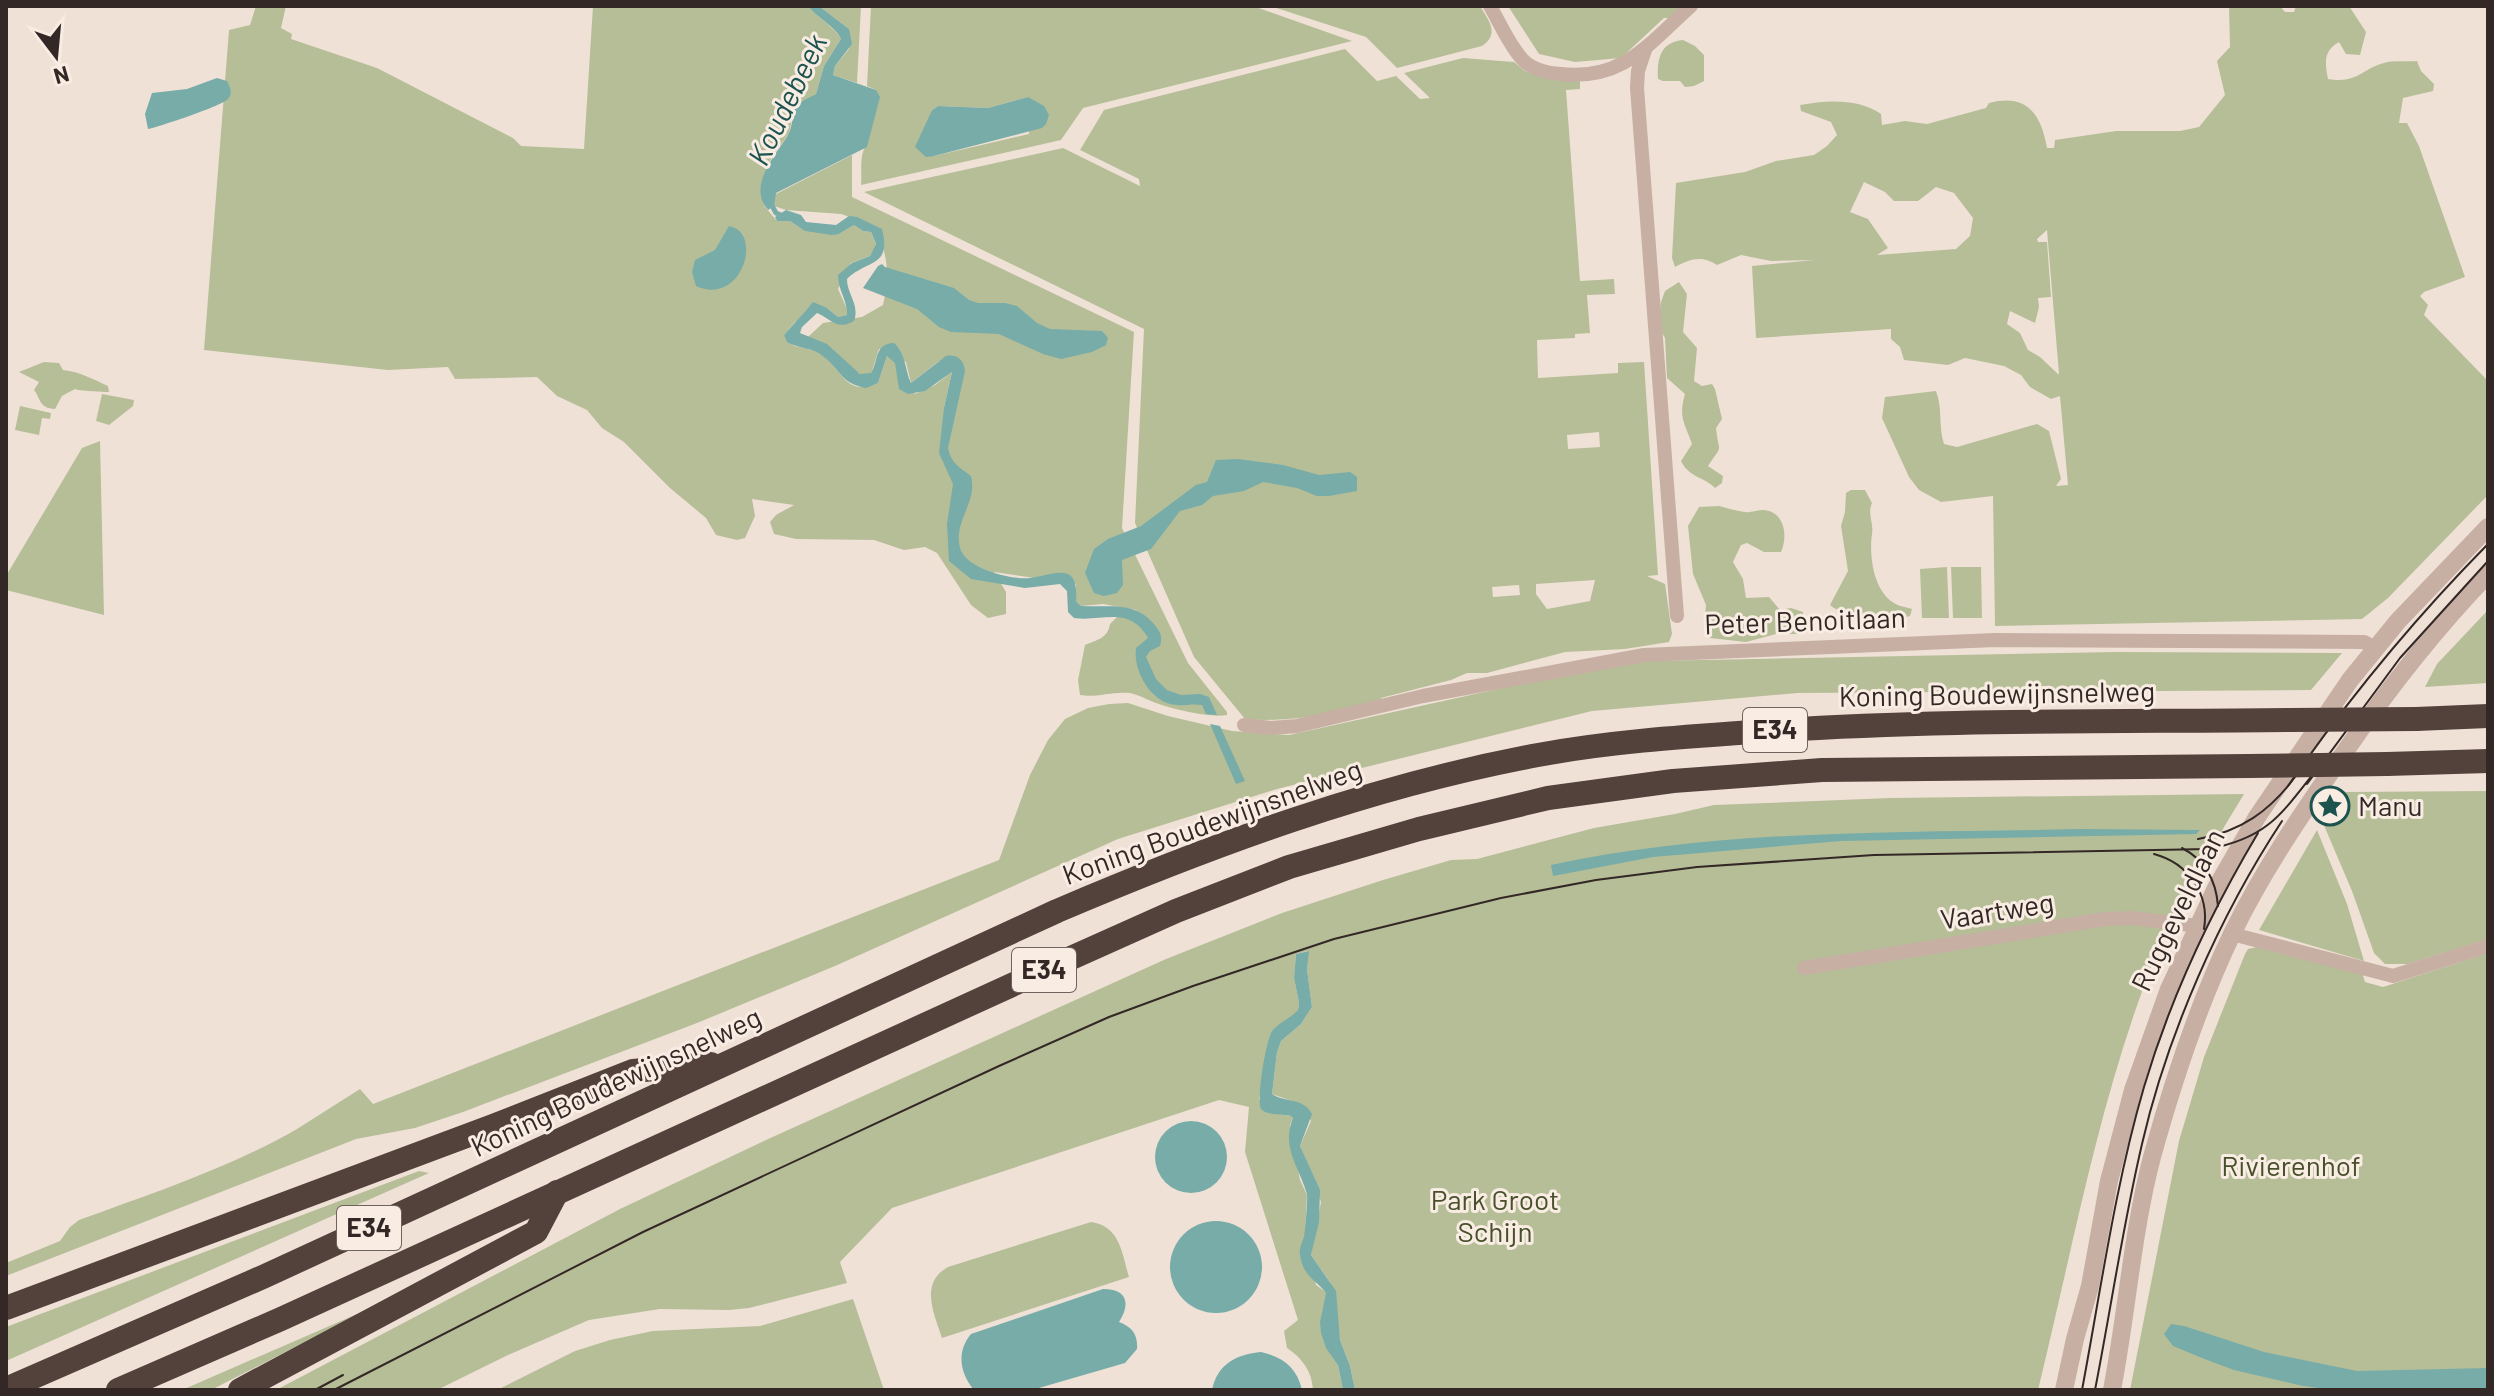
<svg xmlns="http://www.w3.org/2000/svg" width="2494" height="1396" font-family="Barlow,sans-serif">
<style>
.green{fill:#b6be98;fill-rule:evenodd}
.water{fill:#77aca8}
.lines{fill:none;stroke-linecap:round;stroke-linejoin:round}
.stream{stroke:#77aca8;stroke-width:5}
.minor{stroke:#c7afa4;stroke-width:14}
.tertiary{stroke:#c7afa4;stroke-width:18}
.motorway{stroke:#53413c;stroke-width:24}
.tram{stroke:#332825;stroke-width:2}
.motorway-bridge{stroke:#53413c;stroke-width:24}
.labels{text-anchor:middle;stroke-width:6;stroke-linejoin:round;paint-order:stroke}
.shield{fill:#f8ece3;stroke:#6e635e;stroke-width:2}
.shield-label{font-size:26px;font-weight:bold;fill:#332825}
.street-label{font-size:28px;fill:#332825;stroke:#f8ece3}
.poi-label{font-size:28px;fill:#332825;stroke:#f8ece3;text-anchor:start}
.park-label{font-size:28px;fill:#47502a;stroke:#f8ece3}
.water-label{font-size:30px;font-style:italic;fill:#1c534f;stroke:#f8ece3}
</style>
<rect width="100%" height="100%" fill="#f0e1d7"/>
<g class="green">
<path d="M256 6H286L281 28 292 34 291 39 377 68 513 138 521 146 584 149 593 6H808C817 18 835 27 841 39L824 66 816 94 794 109 789 133 767 165 762 198 765 207 777 221H790L799 227 839 234 854 225 863 231 871 232 876 245 870 256 851 263 838 289 847 309V315L838 317 827 308 795 322 784 335 794 346C805 348 816 350 825 357 844 374 847 396 878 383L887 356 893 359 915 394 935 385 952 372 944 408 965 371 939 361 911 383 906 362 879 349 871 374H860L808 337 823 323 862 317 883 305C890 273 888 256 875 226L841 214 786 210 774 206V195L852 155V197L1134 332 1122 528 1188 663 1227 712V715C1211 718 1176 710 1159 704 1149 701 1140 695 1130 693 1113 691 1095 698 1080 695L1078 680 1085 645C1097 640 1108 638 1110 624L1119 615 1137 610 1103 604 1081 606 1076 601V584L994 572 1006 592V614L988 618 971 605 937 553 925 547 904 550 874 540 796 539 774 534 770 522 776 515 794 505 752 499 755 516 745 538 737 540 716 535 706 518 670 488 624 442 602 428 587 410 557 396 537 377 455 379 448 367 388 370 204 350 229 30 250 25Z"/>
<path d="M819 6H861L857 83 833 75 835 66 849 49V29Z"/>
<path d="M871 6H1253L1352 41 1083 108 1061 140 861 185C862 175 860 161 863 152 869 133 879 112 876 90L867 86ZM1028 97 1029 134 934 156 922 134 932 110 938 106 988 108Z"/>
<path d="M1270 6H1480C1489 21 1500 34 1482 46L1397 68 1366 37Z"/>
<path d="M1508 6H1681L1679 12 1668 18H1664L1621 58 1575 62 1539 54Z"/>
<path d="M2229 6H2280L2285 12H2294L2296 6H2349L2366 32 2360 55 2346 54 2339 42C2323 51 2325 63 2328 79 2358 84 2361 69 2384 63 2393 60 2407 62 2417 61L2421 71 2434 84 2433 91 2403 98 2399 123H2407L2419 146 2465 277 2424 292 2420 296 2428 305 2424 315 2488 381V495L2388 598 2362 619 1995 626 1993 496 1941 502 1919 490 1909 477 1882 418 1885 397 1936 391C1943 409 1938 426 1944 444L1957 447 2037 424 2049 431 2061 479 2056 486 2068 485 2060 396 2051 399 2030 387 2021 375 2004 366 1965 358 1948 365 1904 360 1900 347 1891 339V329L1756 338 1752 266 1814 260 1771 261 1741 255 1717 265C1702 255 1690 259 1675 267L1672 258 1676 183 1745 172 1776 161 1814 155 1827 146 1837 135 1831 122 1801 111 1800 105C1826 100 1859 98 1881 114L1882 125 1905 121 1927 124 1986 108 1989 103C2027 93 2041 114 2047 148H2054L2055 140 2116 131H2180L2199 127 2225 95 2217 61 2230 47ZM1864 182 1885 192 1894 201H1918L1936 187 1954 193 1973 218 1970 236 1956 249 1877 255 1888 248 1868 219 1850 212ZM2047 230 2059 374H2058L2040 357 2028 350 2020 333 2007 324 2010 311 2035 323 2039 307 2038 298 2051 297 2047 242H2038L2037 239Z"/>
<path d="M1683 40 1695 46 1704 55V81L1694 86 1685 87 1680 81H1663L1658 79C1657 59 1660 42 1683 40Z"/>
<path d="M1345 49 1377 81 1396 76 1420 99 1430 98 1404 73 1463 58 1514 62 1525 71 1540 77 1580 81V89L1566 90 1580 281 1614 279 1615 294 1587 295 1590 333 1575 334V338L1537 340 1538 378 1618 373V363L1644 362 1658 575 1647 576 1665 584 1672 634 1669 642 1625 649 1565 652 1487 673H1467L1451 680 1381 698V701C1333 713 1295 723 1245 719L1194 657 1135 523 1144 329 864 192 1063 148 1140 186 1139 179 1080 150 1104 110ZM1599 432 1600 447 1568 449 1567 435ZM1595 580 1590 601 1547 609 1536 594V584ZM1519 585 1520 595 1493 597 1492 587Z"/>
<path d="M1679 282 1687 294 1683 332 1697 348 1694 381 1702 386 1712 384 1715 389 1722 419 1716 428C1719 456 1724 442 1708 466L1723 476 1722 483 1715 488C1705 477 1689 478 1681 461L1692 444C1685 423 1678 418 1685 394L1667 378 1665 338 1658 326 1661 302 1665 291Z"/>
<path d="M44 362 59 363 63 370C80 372 93 379 108 386L109 392C104 392 78 391 75 389L62 396 55 409C39 408 41 399 34 390L39 382 19 372Z"/>
<path d="M102 394 134 400 133 406 109 425 96 421Z"/>
<path d="M20 406 51 413 50 419 42 418 39 435 15 430Z"/>
<path d="M100 441 104 615 6 590V576L82 448Z"/>
<path d="M1851 490H1865L1872 503C1867 515 1874 523 1872 534 1869 555 1873 590 1894 603 1898 606 1906 607 1912 609L1910 616 1903 618C1883 616 1844 618 1830 605L1848 571 1841 526 1845 512 1846 493Z"/>
<path d="M1719 506C1727 508 1736 511 1745 512 1751 513 1757 510 1764 510 1785 512 1788 536 1781 552H1764L1747 543 1741 545 1733 562 1743 579 1746 598 1769 597 1780 610 1791 608 1803 612 1804 621 1798 634H1776L1746 642 1710 638 1704 630 1706 605 1693 574 1688 526 1699 507Z"/>
<path d="M1947 567 1949 618H1922L1920 569Z"/>
<path d="M1951 567H1981L1982 618H1953Z"/>
<path d="M2488 610V683L2425 687 2437 664Z"/>
<path d="M2116 652 2342 653 2311 690 1798 693 1592 711 1277 789 1118 839 835 966 697 1023 463 1112 415 1128 356 1139 6 1276V1263L60 1241 70 1227 79 1220C153 1193 229 1168 297 1129 318 1116 339 1102 360 1089L373 1104 999 860 1030 775 1048 740 1065 719 1088 708 1109 704 1128 703 1168 716 1232 731 1289 735 1543 679 1648 661Z"/>
<path d="M2488 791V939L2408 964H2385L2374 953 2352 891 2323 823 2344 792Z"/>
<path d="M2244 794C2204 860 2164 927 2139 1000 2094 1127 2070 1260 2038 1390H1355L1350 1366 1340 1340 1330 1282 1311 1255 1321 1202 1300 1146 1311 1121 1303 1105 1272 1094 1277 1052 1281 1041 1301 1024 1312 1007 1307 969 1308 951 1296 954 1294 978 1299 1003 1298 1010 1265 1067 1259 1099 1268 1113 1292 1116 1293 1118 1290 1125 1300 1180 1307 1195 1305 1235 1316 1285 1327 1293 1322 1313 1338 1365 1343 1390H1313C1312 1371 1302 1358 1287 1348L1284 1331 1298 1320 1245 1152 1249 1107 1219 1100 892 1208 840 1262 847 1283 749 1308 729 1310 660 1309 589 1320 508 1355 437 1390H276L620 1209 766 1140 1166 959 1282 913 1383 880 1451 860 1477 859 1594 828 1675 814 1714 805 1890 798Z"/>
<path d="M2317 830 2347 904 2364 961 2259 930Z"/>
<path d="M2257 947 2362 972 2365 982 2383 987 2488 953V1390H2130L2179 1141 2204 1057 2245 954 2248 949Z"/>
<path d="M419 1171 429 1173 6 1361V1327Z"/>
<path d="M1091 1222C1120 1226 1122 1253 1129 1277L942 1338C934 1313 919 1283 948 1267Z"/>
<path d="M853 1299 884 1390H497L575 1351 610 1340 653 1331 760 1326Z"/>
<path d="M380 1304 211 1390H182Z"/>
</g>
<g class="water">
<path d="M808 6H819L849 29 852 44 835 66 833 75 876 90 880 97 867 147 776 193 774 206 768 210C747 186 775 156 788 135 793 126 792 114 797 104L816 94 824 66 841 39C835 26 817 18 808 6Z"/>
<path d="M217 78 227 81C230 87 233 93 228 99 224 105 159 127 148 129L145 114 152 93 187 89Z"/>
<path d="M1028 97 1044 106 1049 115 1046 124 1042 128 934 156 926 157 915 147 932 110 938 106 988 108Z"/>
<path d="M786 210 801 215 806 222 836 225 849 216 857 217 882 229C892 268 867 259 847 279 847 295 860 304 854 321 836 331 832 319 817 313L802 327 800 333 827 344 860 374 871 373C879 360 874 344 894 343 906 354 905 370 911 383L946 356C957 354 964 360 965 371L948 448C951 463 959 467 971 476 978 502 953 521 960 548 966 569 1011 580 1030 578 1055 575 1079 560 1076 601L1081 606C1107 608 1133 600 1153 623 1160 631 1163 636 1160 646L1150 651 1146 657 1156 679 1167 690 1181 695 1200 694 1209 697 1217 715 1206 714 1202 705C1191 703 1181 707 1170 704 1149 698 1133 670 1136 648L1148 638C1129 605 1103 622 1074 618L1068 612 1067 591 1060 584 1025 588 971 579 949 561 947 524 953 484 939 453 944 408 952 372 925 391 908 394 899 389 895 363 887 356 878 383 866 388C840 383 842 371 824 357 813 347 799 349 787 342L784 335C794 323 804 314 813 302L827 308 838 317 847 315C848 301 838 291 838 275L852 263 870 256 876 244 871 232 863 231 854 225 839 234 832 235 805 231 790 221H777L775 217Z"/>
<path d="M729 226C764 232 742 307 696 286L692 272 695 260 715 250Z"/>
<path d="M882 264 885 267 954 288 969 300 978 303H1005L1017 306 1037 323 1050 329 1102 331 1108 338 1106 345 1092 352 1061 359 1043 354 999 334 951 332 939 327 917 309 863 288 878 266Z"/>
<path d="M1238 459 1283 465 1319 475 1350 472 1357 477V491L1329 496H1317L1297 488 1263 482 1244 491 1213 496 1202 505 1180 511 1151 549 1122 560 1123 585 1117 593 1104 596 1094 593 1085 573 1094 549 1108 539 1141 526 1196 485 1207 482 1216 460Z"/>
<path d="M1210 724 1220 726 1245 781 1236 784Z"/>
<path d="M2081 829 2200 830 2196 834 1841 841 1653 857 1553 876 1551 865C1722 828 1907 833 2081 829Z"/>
<path d="M1309 951 1307 969 1312 1007 1301 1024 1281 1041 1277 1052 1272 1094C1285 1103 1303 1097 1312 1114L1300 1146 1320 1190 1319 1222 1311 1255 1336 1291 1340 1340 1350 1366 1355 1390H1343L1338 1365 1326 1348 1321 1333 1320 1322 1326 1293C1317 1281 1305 1277 1301 1260 1298 1249 1301 1246 1304 1237 1305 1233 1308 1198 1307 1194 1299 1166 1281 1148 1293 1118L1291 1116C1283 1114 1267 1116 1261 1109 1256 1102 1266 1037 1273 1030 1280 1022 1291 1018 1298 1010L1299 1003 1294 978 1296 954Z"/>
<circle cx="1191" cy="1157" r="36"/>
<circle cx="1216" cy="1267" r="46"/>
<path d="M1103 1289C1127 1289 1131 1303 1119 1322 1132 1327 1138 1334 1137 1349L1125 1363 1032 1390H974C960 1373 956 1352 971 1334Z"/>
<path d="M2171 1324 2184 1326 2264 1352 2357 1371 2488 1368V1390H2334L2303 1386 2234 1370 2207 1360 2173 1346 2164 1334Z"/>
<path d="M1261 1352C1283 1357 1297 1368 1302 1390H1212C1217 1364 1237 1354 1261 1352Z"/>
</g>
<g class="lines">
<path class="stream" d="M770 202 776 213 783 216"/>
<g class="minor">
<path d="M1490 6C1500 23 1508 43 1522 59 1531 69 1547 73 1561 74 1624 81 1649 43 1691 6"/>
<path d="M1645 50 1638 71 1637 88 1677 616"/>
<path d="M1244 725 1271 728 1297 726 1423 696 1644 655 1995 640 2364 642 2375 648"/>
<path d="M2232 934 2393 976 2488 946"/>
<path d="M1804 968 2105 919 2131 918 2198 926"/>
</g>
<g class="tertiary">
<path d="M2064 1390 2075 1339 2090 1286 2109 1181 2133 1090 2169 989 2216 888 2257 817 2350 680 2398 621 2488 527"/>
<path d="M2112 1390C2127 1313 2132 1233 2152 1157 2173 1081 2198 1005 2232 934 2263 870 2303 812 2344 753 2388 689 2433 631 2488 574"/>
</g>
<g class="motorway">
<path d="M2416 719 2488 716"/>
<path d="M2387 764 2488 761"/>
<path d="M6 1308 493 1126 633 1071 711 1064"/>
<path d="M6 1389 265 1276 1057 911C1212 845 1371 786 1538 755 1608 742 1681 737 1752 732 1931 719 2111 722 2290 720"/>
<path d="M118 1390 281 1319 1071 958 1176 911 1289 867 1419 829 1548 798 1673 781 1822 770 2249 766"/>
<path d="M240 1390 536 1232 557 1192"/>
</g>
<g class="tram">
<path d="M2307 784 2400 658 2488 561"/>
<path d="M2288 786C2348 699 2414 619 2488 544"/>
<path d="M2198 839C2240 832 2270 811 2295 777"/>
<path d="M2182 848C2205 860 2216 880 2218 906"/>
<path d="M2154 854C2188 863 2210 894 2204 929"/>
<path d="M315 1390 343 1375"/>
<path d="M334 1390 643 1232 999 1066 1109 1017 1193 986 1334 939 1501 898 1596 880 1697 867 1874 855 2209 849C2266 838 2280 816 2313 774"/>
<path d="M2082 1390C2101 1289 2115 1186 2144 1087 2170 999 2211 912 2258 833"/>
<path d="M2095 1390C2111 1308 2123 1225 2142 1144 2167 1035 2220 915 2282 821"/>
</g>
<g class="motorway-bridge">
<path d="M2290 720 2416 719"/>
<path d="M2249 766 2387 764"/>
</g>
</g>
<defs>
<g id="sight-ring" transform="scale(2)"><circle r="9.5" fill="#f8ece3" stroke="#1c534f" stroke-width="1.5"/><path d="M0-6L1.8-2.2L6-1.7L2.9 1.2L3.7 5.4L0 3.3L-3.7 5.4L-2.9 1.2L-6-1.7L-1.8-2.2Z" fill="#1c534f"/></g>
</defs>
<g fill-rule="evenodd">
<use href="#sight-ring" x="2330" y="806"/>
</g>
<g class="labels">
<g class="shield">
<rect x="1743" y="708" width="64" height="44" rx="6"/>
<rect x="1012" y="948" width="64" height="44" rx="6"/>
<rect x="337" y="1206" width="64" height="44" rx="6"/>
</g>
<g class="shield-label">
<text x="1775" y="739">E34</text>
<text x="1044" y="979">E34</text>
<text x="369" y="1237">E34</text>
</g>
<g class="street-label">
<text transform="translate(1805 621) rotate(-2)" y="10">Peter Benoitlaan</text>
<text transform="translate(1997 694) rotate(-1)" y="10">Koning Boudewijnsnelweg</text>
<text transform="translate(1212 822) rotate(-20)" y="10">Koning Boudewijnsnelweg</text>
<text transform="translate(2178 910) rotate(-64)" y="10">Ruggeveldlaan</text>
<text transform="translate(1997 911) rotate(-9)" y="10">Vaartweg</text>
<text transform="translate(616 1082) rotate(-25)" y="10">Koning Boudewijnsnelweg</text>
</g>
<g class="poi-label">
<text x="2358" y="816">Manu</text>
</g>
<g class="park-label">
<text x="2291" y="1176">Rivierenhof</text>
<text x="1495" y="1210">Park Groot<tspan x="1495" dy="32">Schijn</tspan></text>
</g>
<g class="water-label">
<text transform="translate(788 100) rotate(-64)" y="10">Koudebeek</text>
</g>
</g>
<rect width="2494" height="1396" fill="none" stroke="#332825" stroke-width="16"/>
<g transform="translate(56 56) rotate(164)" stroke="#f8ece3" stroke-width="6" paint-order="stroke">
<path d="M0-6L14 30L0 20L-14 30Z" fill="#332825"/>
<text y="-12" font-size="22" font-weight="bold" text-anchor="middle" fill="#332825">N</text>
</g>
</svg>
